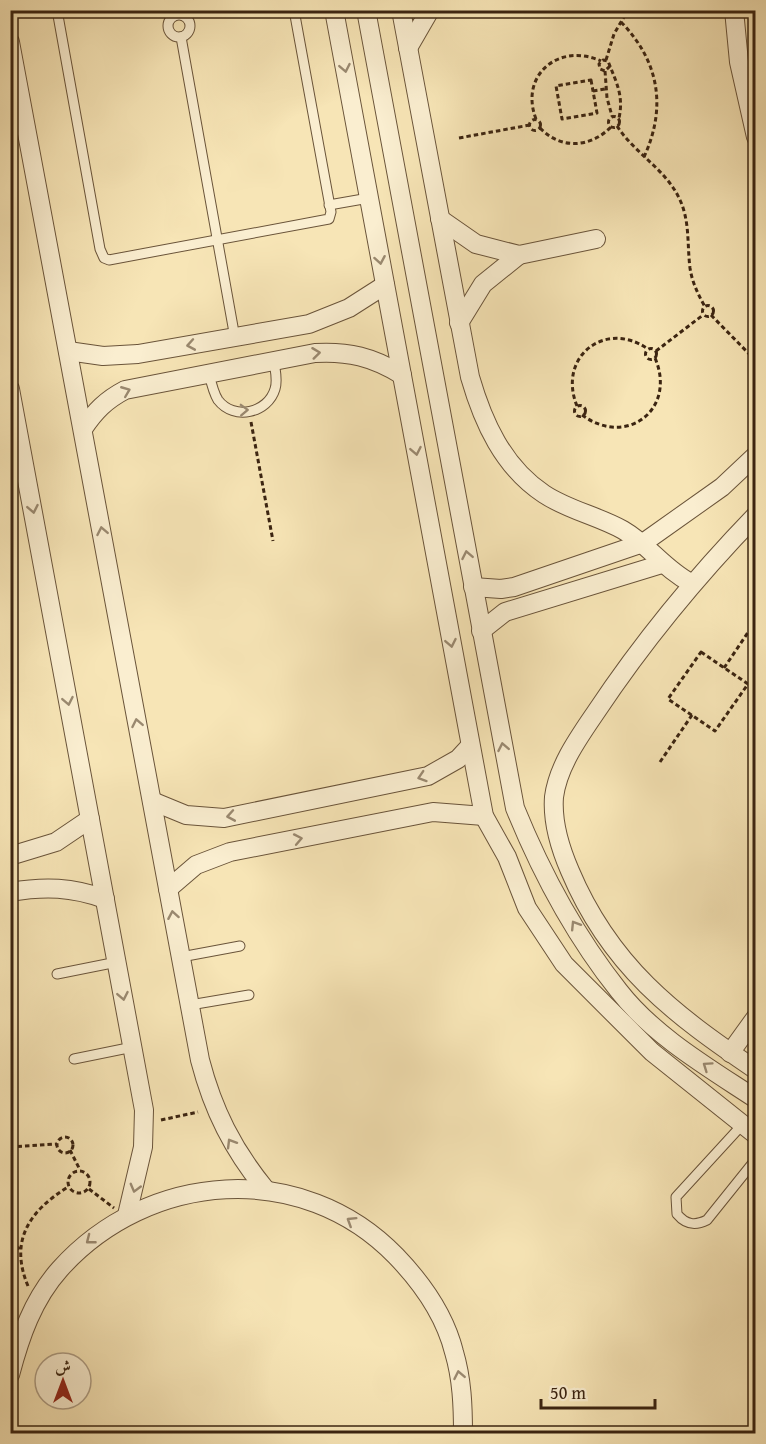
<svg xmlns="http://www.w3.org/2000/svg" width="766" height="1444" font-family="'Gentium Book Plus',Amiri,serif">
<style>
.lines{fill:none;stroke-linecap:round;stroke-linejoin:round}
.service-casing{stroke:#6a543a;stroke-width:11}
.minor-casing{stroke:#6a543a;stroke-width:20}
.path{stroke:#3b2411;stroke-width:3;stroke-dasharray:4.5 3;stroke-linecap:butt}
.service{stroke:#faeed0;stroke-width:9}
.minor{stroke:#faeed0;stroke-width:18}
.oneway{stroke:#9a8970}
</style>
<rect width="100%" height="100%" fill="#f7e5b6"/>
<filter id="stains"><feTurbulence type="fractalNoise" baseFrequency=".00333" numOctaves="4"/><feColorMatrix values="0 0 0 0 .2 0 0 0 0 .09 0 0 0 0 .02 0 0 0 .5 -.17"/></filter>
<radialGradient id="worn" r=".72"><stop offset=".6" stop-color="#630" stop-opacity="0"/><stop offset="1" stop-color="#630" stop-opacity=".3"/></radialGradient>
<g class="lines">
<g class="service-casing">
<g id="service">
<path d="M57 10 100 249 104 258 109 260 329 219 331 212 294 10"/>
<circle cx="179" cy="26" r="11"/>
<path d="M181 37 235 338"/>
<path d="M329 205 369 198"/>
<path d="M209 373C211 382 213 392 218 400 234 421 268 413 275 389 278 380 275 370 274 361"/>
<path d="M181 957 240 946"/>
<path d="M57 974 117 962"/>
<path d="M190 1005 249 995"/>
<path d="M74 1059 133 1047"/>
<path d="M742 1125 676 1197 677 1214C686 1225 695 1226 707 1220L756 1159"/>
</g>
</g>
<g class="minor-casing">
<g id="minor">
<path d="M334 10 484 816 507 857 527 908 564 964 652 1052 756 1135"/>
<path d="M366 10 515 808C541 872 576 937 619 991 654 1036 709 1068 756 1099"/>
<path d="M401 10 470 377C483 422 503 467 544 494 568 510 598 516 623 530 649 545 664 569 691 583"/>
<path d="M734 10 739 62 756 137"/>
<path d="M10 42 200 1060C213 1110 233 1150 266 1190"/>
<path d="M408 48 430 10"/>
<path d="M440 219 476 244 519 255 596 239"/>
<path d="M459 323 483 284 519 255"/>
<path d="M68 351 103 356 138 354 309 324 349 308 385 285"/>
<path d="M10 389 144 1110 143 1147 127 1215"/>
<path d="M83 429C95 411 106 400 125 390L315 353C348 351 373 357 402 375"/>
<path d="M756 515C696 577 644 640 596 712 579 737 558 766 554 797 552 823 560 848 570 871 610 966 673 1014 756 1070"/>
<path d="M473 587 501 589 514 587 643 543 722 487 756 455"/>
<path d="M481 631 505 612 662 564"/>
<path d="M152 801 186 815 224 818 428 776 458 759 470 746"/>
<path d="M10 856 56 842 90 819"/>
<path d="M168 889 196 865 230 852 433 812 484 816"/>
<path d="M10 892C45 886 72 887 105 899"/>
<path d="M730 1053 756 1017"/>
<path d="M10 1375C20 1337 33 1299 60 1269 148 1171 302 1159 396 1256 422 1283 445 1316 454 1352 462 1379 463 1406 463 1434"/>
</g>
</g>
<g class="path">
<path d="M621 22C659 61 667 107 644 157"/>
<path d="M606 60 614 34 628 10"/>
<path d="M610 66 605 71 600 69 599 64 603 60 608 61C616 82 624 95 619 118"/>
<path d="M605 71 607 98 612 116"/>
<path d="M591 80 597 113 562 119 556 86Z"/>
<path d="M593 91 605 89"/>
<circle cx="614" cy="122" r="5.5"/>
<path d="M536 119C519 75 559 42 601 61"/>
<circle cx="535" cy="125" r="5.5"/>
<path d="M617 126C635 154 666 169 680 200 690 222 687 244 690 268 692 282 698 294 705 307"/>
<path d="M540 128C561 150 591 148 612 126"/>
<path d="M459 138 530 125"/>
<circle cx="708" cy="311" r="5.5"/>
<path d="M711 315 756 361"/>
<circle cx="651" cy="354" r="5.5"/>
<path d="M656 351 703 315"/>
<circle cx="580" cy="411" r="5.5"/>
<path d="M577 406C557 357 605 319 648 349"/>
<path d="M582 415C627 448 677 409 655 358"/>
<path d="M251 422 273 541"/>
<path d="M701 652 748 684 715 731 668 699Z"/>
<path d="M724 668 751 628 756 631"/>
<path d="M748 684 756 690"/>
<path d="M660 762 692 715"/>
<path d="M161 1120 198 1112"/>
<circle cx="65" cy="1145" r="8"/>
<path d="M10 1147 57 1144"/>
<path d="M70 1150 80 1170"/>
<circle cx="79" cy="1182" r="11"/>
<path d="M89 1189 114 1208"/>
<path d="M10 1254 20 1247"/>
<path d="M28 1286C9 1241 29 1211 68 1187"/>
</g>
<use href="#service" class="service"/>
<use href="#minor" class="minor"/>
</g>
<defs><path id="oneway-chevron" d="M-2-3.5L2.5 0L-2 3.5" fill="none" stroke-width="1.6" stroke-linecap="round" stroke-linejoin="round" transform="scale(1.5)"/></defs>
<g class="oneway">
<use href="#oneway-chevron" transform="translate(345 68) rotate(79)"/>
<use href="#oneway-chevron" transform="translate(380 260) rotate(80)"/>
<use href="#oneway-chevron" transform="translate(191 345) rotate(170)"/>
<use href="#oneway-chevron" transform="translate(316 353) rotate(-7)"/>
<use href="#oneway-chevron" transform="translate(126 391) rotate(-22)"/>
<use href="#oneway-chevron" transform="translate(244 410) rotate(-2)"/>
<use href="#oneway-chevron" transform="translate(416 451) rotate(79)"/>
<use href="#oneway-chevron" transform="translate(33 509) rotate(79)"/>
<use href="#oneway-chevron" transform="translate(102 531) rotate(-101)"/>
<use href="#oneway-chevron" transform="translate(467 555) rotate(-101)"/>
<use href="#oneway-chevron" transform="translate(451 643) rotate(79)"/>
<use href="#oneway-chevron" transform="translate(68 701) rotate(79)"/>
<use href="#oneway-chevron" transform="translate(137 723) rotate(-101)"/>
<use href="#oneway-chevron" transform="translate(503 747) rotate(-101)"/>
<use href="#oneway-chevron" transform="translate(422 777) rotate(162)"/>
<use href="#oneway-chevron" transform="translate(231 816) rotate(170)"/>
<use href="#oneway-chevron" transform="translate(298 839) rotate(-11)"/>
<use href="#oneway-chevron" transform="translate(173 915) rotate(-100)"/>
<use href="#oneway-chevron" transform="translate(575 925) rotate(-122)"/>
<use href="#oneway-chevron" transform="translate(123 996) rotate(79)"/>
<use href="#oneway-chevron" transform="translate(707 1066) rotate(-145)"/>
<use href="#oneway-chevron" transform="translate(231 1143) rotate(-121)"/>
<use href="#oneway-chevron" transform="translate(135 1188) rotate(105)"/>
<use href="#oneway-chevron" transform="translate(351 1221) rotate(-148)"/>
<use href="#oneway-chevron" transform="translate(90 1240) rotate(142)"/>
<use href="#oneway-chevron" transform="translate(459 1375) rotate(-101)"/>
</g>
<rect width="766" height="1444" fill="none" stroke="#f7e5b6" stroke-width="36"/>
<rect x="12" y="12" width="742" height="1420" fill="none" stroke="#3b2411" stroke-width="3"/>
<rect x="18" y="18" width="730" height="1408" fill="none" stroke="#3b2411" stroke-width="1.5"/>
<g transform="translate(63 1381)"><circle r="28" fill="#faeed0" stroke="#ae9d84" stroke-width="1.5"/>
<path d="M0-4.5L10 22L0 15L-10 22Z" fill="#8f2418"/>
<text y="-9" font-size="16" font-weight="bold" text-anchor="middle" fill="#3b2411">ش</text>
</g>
<path d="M541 1399v9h114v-9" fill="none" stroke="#3b2411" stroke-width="3"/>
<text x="550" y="1399" font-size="18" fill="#3b2411" stroke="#faeed0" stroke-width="4.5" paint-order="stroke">50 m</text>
<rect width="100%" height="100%" filter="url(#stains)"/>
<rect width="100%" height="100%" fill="url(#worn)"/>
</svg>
